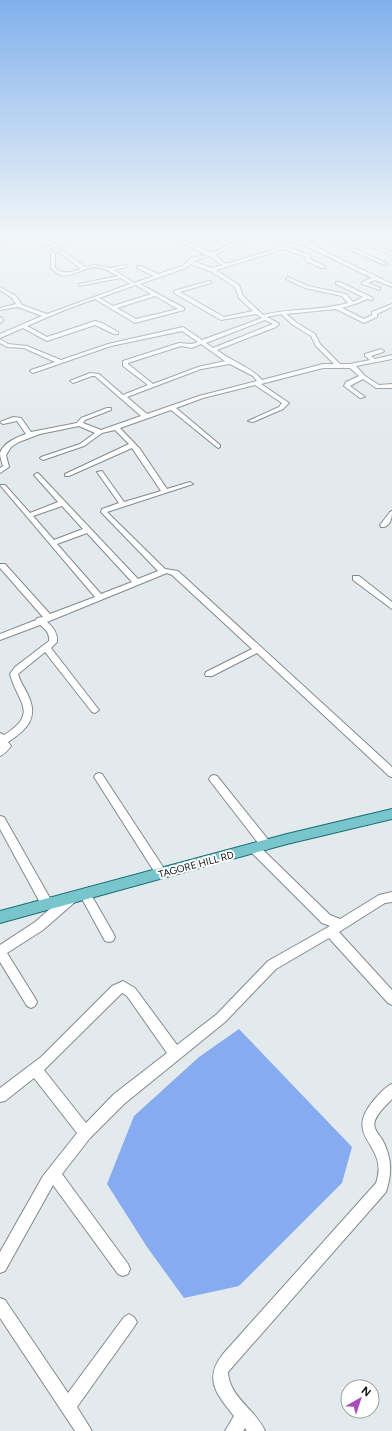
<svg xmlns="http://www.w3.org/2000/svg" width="392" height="1431" font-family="Figtree,sans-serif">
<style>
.water{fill:#87abf1}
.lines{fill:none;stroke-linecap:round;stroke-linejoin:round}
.minor-casing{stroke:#83898b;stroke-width:2}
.major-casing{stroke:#196c75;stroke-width:2}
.minor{fill:#fff;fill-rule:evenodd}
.major{fill:#79c5cd;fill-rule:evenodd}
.labels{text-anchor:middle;stroke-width:4;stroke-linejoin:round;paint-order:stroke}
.street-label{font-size:10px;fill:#0d0f10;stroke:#fff}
</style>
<rect width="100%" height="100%" fill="#e3eaed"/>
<path class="water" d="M239 1029 352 1147 342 1183 239 1286 184 1298 147 1247 107 1184 134 1116 199 1057Z"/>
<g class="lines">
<g class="minor-casing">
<g id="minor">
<path d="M11 236H18L0 242V240Z"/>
<path d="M37 236H46L66 241 63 245 49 248 55 254V268C63 275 72 272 81 269L59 252 61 250 85 267 94 265 110 268 126 265V267L114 270 134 283 154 276 137 268V266H141L158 274 182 266 191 258 206 255 169 236H175L211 253 227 246 205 236H211L230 244 245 236H250L215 255 226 264 318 236H327L388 264 384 265 323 237 306 242 392 284V287L375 280 368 283 380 288V290L362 284V282L372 278 302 244 289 248 310 255V259L325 266V268H321L306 261 305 259 306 257 284 249 216 270 239 285 243 296 263 315C291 308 321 311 348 303L342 296 305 288 286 279 288 277 308 286 346 294 353 302 363 297 336 284V282H340L373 298V300L367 299 358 303 342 308 364 319 372 315V312L392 304V307L377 314V317L364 323 336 309 286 314 297 323 315 334 320 344 340 364H350L370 360 365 356V354L381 349 384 351 383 352 371 356 375 359 392 355V359L356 366 365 376 379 385 392 384V388H376L363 379 350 386 365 397 360 398 344 386 346 382 359 376 350 368H323L261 384 289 403 283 409 253 422 248 421 279 407 282 403 255 385 203 398 176 408 220 445V447L218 448 171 410 120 428 140 449 167 489 190 482 193 484 107 512 165 569 178 571 392 767V777L389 776 257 653 212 676H206L205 674 206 672 252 649 172 575 167 573 47 622C53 627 58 633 57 642L51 648 99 710 95 713 92 712 45 652 18 674C20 682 25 688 28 695 39 718 27 730 8 742L11 746C8 750 5 754 0 756V733L4 735C40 713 17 702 10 674L15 667 49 641C50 633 45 629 40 625L0 640V634L36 620 37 618 43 617 0 568V564H5L50 614 95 597 0 485H5L30 513 58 502 34 475 37 473 39 474 138 579 158 571 101 512 102 509 119 503 97 472 102 471 124 502 161 491 132 448 69 476H65V474L129 444 115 430 102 433 84 446 43 460 40 458 41 457 80 444 95 433 79 426 40 434 19 442 11 447 6 455 9 467 0 473V468L3 466C2 462 0 458 0 453 3 443 17 437 26 434L17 421 3 424 0 422 13 417 21 418 31 432 77 423 81 418 107 408H111V410L85 420 83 423 101 430 141 416 95 376H92L73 383 70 381 90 373 99 374 123 395 148 385 123 366V361L179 343 192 344 198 342 182 331 111 346 33 373 30 371 31 370 55 362 24 348 7 347 0 343V339L8 344 27 346 61 360 108 344 183 327 202 340 262 318 256 314 221 320 174 293V291L209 281 211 282V283L180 292 224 317 253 311 239 298 235 287 210 271 190 264 186 268 140 284 184 308V310L135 323 95 299 67 309 27 326 47 337 95 321 102 323 118 332V334H114L95 325 47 341 23 328 0 338V334L42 316 18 307 0 310V308L16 304 12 298 0 290V287L16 296 22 305 47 314 130 284 121 278 79 286V284L118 276C111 272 103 267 95 267 78 268 66 285 51 268V254L44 248 61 242ZM210 256 222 265 212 268 193 261ZM136 285 151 294 113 306 99 298ZM155 296 178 309 136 319 117 308ZM281 314 293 325 311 336 316 346 334 364H323L262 380C251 367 231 361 217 350L276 327 279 324 278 323 267 317ZM265 320 273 324 213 348 206 343ZM201 344 225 361 198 367 153 384 128 364V363L181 346 192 348ZM230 364 253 376 257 381 199 396 147 414 127 397 201 369ZM62 506 83 529 54 540 33 516ZM87 533 132 582 101 594 57 544Z"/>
<path d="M345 236H351L372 245 392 240V242L376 246 392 252V255Z"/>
<path d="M0 317 2 318 3 321 0 323Z"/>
<path d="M392 511C392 517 391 525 384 527H381L380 525 390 512Z"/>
<path d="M353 576H359L392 602V609L353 580Z"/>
<path d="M99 773 102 774 165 870 166 873 165 876 161 878 157 876 96 780 94 777 96 774Z"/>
<path d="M214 775 217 776 270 842 271 845 270 848 266 850 262 848 211 782 209 779 211 776Z"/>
<path d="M0 816 4 817 51 900 52 904 51 908 47 909 43 908 0 829Z"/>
<path d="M254 843 258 845 330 915 340 919 379 895 392 892V902L385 903 339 932 392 990V1005L388 1003 329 938 276 969 225 1022 124 1104 90 1138 62 1174 128 1264 130 1269 128 1274 123 1276 118 1274 53 1185 5 1271 0 1273V1252L43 1176 77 1133 34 1078 5 1101 0 1102V1088L41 1057 112 986 123 981 135 988 177 1045 217 1014 268 961 330 926 322 923 250 851 249 848 250 845ZM122 993 127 996 167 1053 114 1094 86 1123 44 1070Z"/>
<path d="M85 889 89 891 113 933 115 937 113 941 109 942 105 941 81 897 80 894 81 891Z"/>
<path d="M71 893 75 894 76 898 75 902 43 930 7 953 35 998 37 1002 35 1006 31 1008 27 1006 0 962V945L35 922 67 894Z"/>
<path d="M392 1084V1099C386 1106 371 1118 375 1128 376 1132 381 1137 383 1141 392 1159 392 1173 386 1192L228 1372C229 1397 256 1410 265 1431H247L245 1428 243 1431H225L234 1416C217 1395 203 1379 223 1354L376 1183C390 1143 341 1139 374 1100 379 1094 385 1087 392 1084Z"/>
<path d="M0 1298 5 1300 68 1393 124 1317 129 1314 134 1317 137 1322 134 1327 77 1407 92 1431H75L0 1318Z"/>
</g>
</g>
<g class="major-casing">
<path id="major" d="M392 809V819L287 844 0 923V911L287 834Z"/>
</g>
<use href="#minor" class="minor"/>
<use href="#major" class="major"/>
</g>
<linearGradient id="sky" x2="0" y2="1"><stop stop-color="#81b0ec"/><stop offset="0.54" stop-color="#f2f6f7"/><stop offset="1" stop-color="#f2f6f7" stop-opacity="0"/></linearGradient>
<rect width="392" height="436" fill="url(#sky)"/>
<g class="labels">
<g class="street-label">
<text transform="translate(196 864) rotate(-15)" y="4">TAGORE HILL RD</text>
</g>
</g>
<g transform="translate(360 1399) rotate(39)"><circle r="19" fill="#ffffff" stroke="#9e9f9f"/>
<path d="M0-3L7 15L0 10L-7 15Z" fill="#a74cb8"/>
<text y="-6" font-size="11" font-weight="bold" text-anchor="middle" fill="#0d0f10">N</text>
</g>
</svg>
